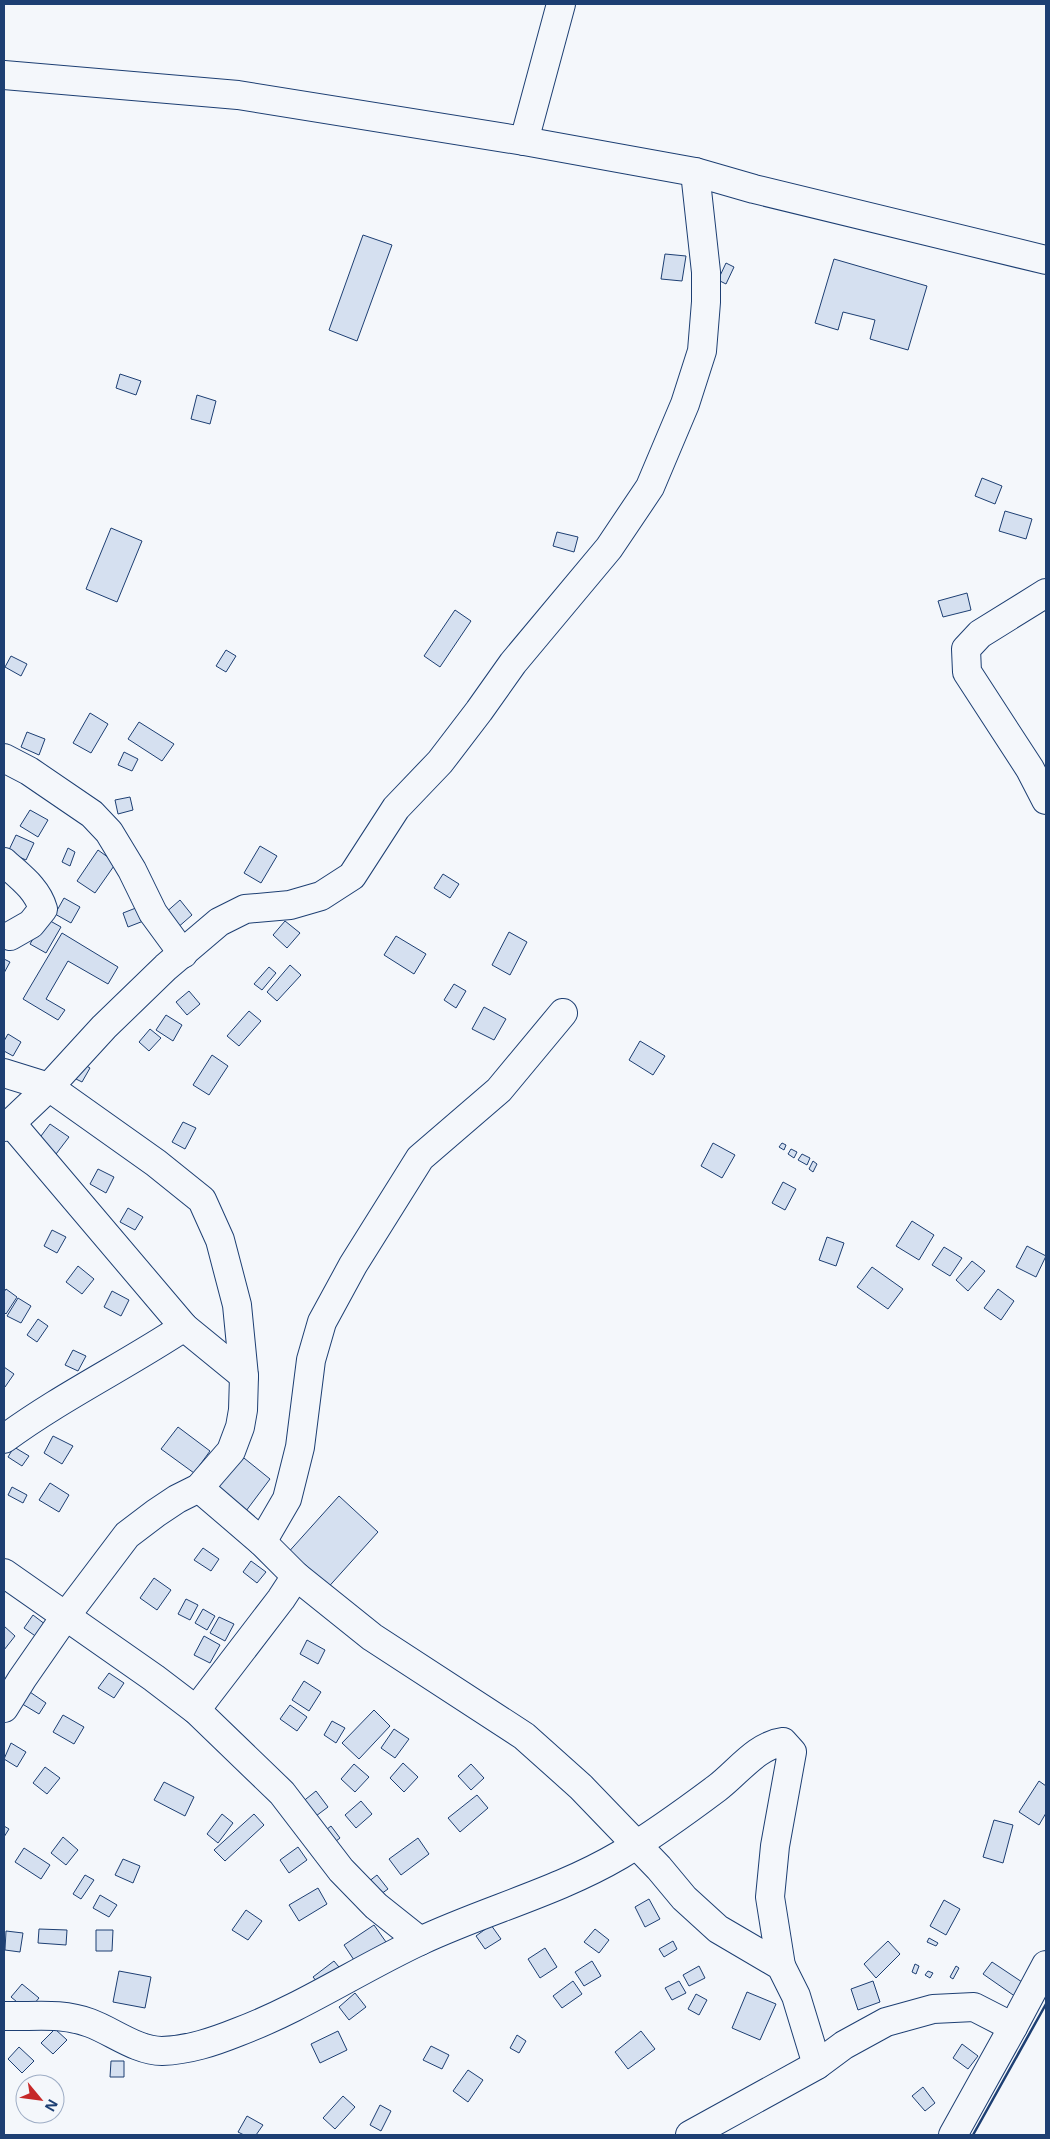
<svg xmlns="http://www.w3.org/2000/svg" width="1050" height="2139" font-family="'Noto Sans',sans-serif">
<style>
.building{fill:#d5e0f0;stroke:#1d3f73}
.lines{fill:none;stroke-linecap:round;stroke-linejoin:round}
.minor-casing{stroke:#1d3f73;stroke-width:30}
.minor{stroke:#f4f7fb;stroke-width:28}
.wall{stroke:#1d3f73;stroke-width:2.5}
</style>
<rect width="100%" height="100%" fill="#f4f7fb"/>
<g class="building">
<path d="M363 235 392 245 357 341 329 330Z"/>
<path d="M665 254 686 256 682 281 661 279Z"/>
<path d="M834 259 927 286 908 350 870 339 875 320 843 312 838 330 815 323Z"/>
<path d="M726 263 734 267 726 284 718 280Z"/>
<path d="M120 374 141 381 136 395 116 388Z"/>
<path d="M197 395 216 401 210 424 191 419Z"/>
<path d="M982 478 1002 486 995 504 975 496Z"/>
<path d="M1005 511 1032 519 1026 539 999 531Z"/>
<path d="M111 528 142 541 117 602 86 589Z"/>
<path d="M557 532 578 537 574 552 553 546Z"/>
<path d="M967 593 971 610 943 617 938 601Z"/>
<path d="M455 610 471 621 440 667 424 656Z"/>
<path d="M226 650 236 656 226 672 216 666Z"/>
<path d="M11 656 27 664 21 676 5 667Z"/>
<path d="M90 713 108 724 91 753 73 743Z"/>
<path d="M139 722 174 744 162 761 128 739Z"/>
<path d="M27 732 45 739 39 755 21 747Z"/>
<path d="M124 752 138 759 132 771 118 765Z"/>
<path d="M130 797 133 810 118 814 115 800Z"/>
<path d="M30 810 48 820 38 837 20 826Z"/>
<path d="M16 835 34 843 26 860 8 852Z"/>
<path d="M260 846 277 856 261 883 244 873Z"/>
<path d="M68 848 75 852 70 866 62 862Z"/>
<path d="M98 850 116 863 95 893 77 881Z"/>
<path d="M443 874 459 884 450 898 434 888Z"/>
<path d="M64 898 80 907 71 923 55 914Z"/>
<path d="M180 900 192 915 176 929 164 914Z"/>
<path d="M141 906 146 920 128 927 123 913Z"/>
<path d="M45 918 61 927 46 953 30 944Z"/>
<path d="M285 921 300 933 287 948 273 935Z"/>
<path d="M509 932 527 942 510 975 492 965Z"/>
<path d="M62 933 118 967 108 984 68 961 46 999 65 1010 58 1020 23 999Z"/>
<path d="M396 936 426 954 414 974 384 955Z"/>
<path d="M4 959 10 962 4 973Z"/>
<path d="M290 965 301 975 277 1001 267 992Z"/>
<path d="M269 967 276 973 262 990 254 984Z"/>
<path d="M454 984 466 991 456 1008 444 1000Z"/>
<path d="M189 991 200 1004 187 1015 176 1002Z"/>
<path d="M484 1007 506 1019 494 1040 472 1029Z"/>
<path d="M249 1011 261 1021 239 1046 227 1036Z"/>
<path d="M166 1015 182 1025 173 1041 156 1030Z"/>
<path d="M150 1029 161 1038 149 1051 139 1042Z"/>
<path d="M8 1034 21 1042 13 1056 4 1051V1041Z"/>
<path d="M640 1041 665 1056 653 1075 629 1060Z"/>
<path d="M212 1055 228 1066 209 1095 193 1085Z"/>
<path d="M78 1061 90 1068 82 1082 70 1076Z"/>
<path d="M183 1122 196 1128 185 1149 172 1142Z"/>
<path d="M50 1124 69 1137 53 1158 35 1144Z"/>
<path d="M713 1143 735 1155 722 1178 701 1166Z"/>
<path d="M782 1143 786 1145 784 1150 779 1147Z"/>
<path d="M791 1149 797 1152 794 1158 788 1154Z"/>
<path d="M802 1154 810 1158 807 1165 798 1160Z"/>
<path d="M813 1161 817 1164 813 1172 809 1169Z"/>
<path d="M98 1169 114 1177 106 1193 90 1184Z"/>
<path d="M783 1182 796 1189 785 1210 772 1203Z"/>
<path d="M128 1208 143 1217 135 1230 120 1222Z"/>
<path d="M912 1221 934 1235 919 1260 896 1246Z"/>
<path d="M52 1230 66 1237 57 1253 44 1246Z"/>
<path d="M827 1237 844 1243 836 1266 819 1260Z"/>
<path d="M1027 1246 1046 1256 1036 1277 1016 1267Z"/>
<path d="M944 1247 962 1258 950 1276 932 1265Z"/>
<path d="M972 1261 985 1271 968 1291 956 1280Z"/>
<path d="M78 1266 94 1279 82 1294 66 1282Z"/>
<path d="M872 1267 903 1289 888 1309 857 1287Z"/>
<path d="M6 1289 17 1297 6 1314 4 1312V1292Z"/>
<path d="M998 1289 1014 1301 1001 1320 984 1308Z"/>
<path d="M112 1291 129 1300 121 1316 104 1307Z"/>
<path d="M18 1298 31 1306 21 1323 7 1316Z"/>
<path d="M38 1319 48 1326 37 1342 27 1335Z"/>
<path d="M73 1350 86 1356 78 1371 65 1365Z"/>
<path d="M4 1367 14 1374 5 1387 4 1386Z"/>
<path d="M178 1427 210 1451 194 1473 161 1449Z"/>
<path d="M53 1436 73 1446 62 1464 44 1453Z"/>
<path d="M14 1447 29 1456 22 1466 8 1457Z"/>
<path d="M239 1454 270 1479 243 1515 212 1490Z"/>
<path d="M50 1483 69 1495 59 1512 39 1500Z"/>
<path d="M12 1487 27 1495 23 1503 8 1495Z"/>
<path d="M339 1496 378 1532 324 1592 285 1556Z"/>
<path d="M203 1548 219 1559 211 1571 194 1560Z"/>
<path d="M251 1561 266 1572 257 1583 243 1572Z"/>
<path d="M154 1578 171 1590 157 1610 140 1598Z"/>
<path d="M186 1599 198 1605 190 1620 178 1614Z"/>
<path d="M203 1609 215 1616 207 1630 195 1623Z"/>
<path d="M33 1615 50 1628 41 1640 24 1628Z"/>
<path d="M219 1617 234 1624 225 1641 210 1633Z"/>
<path d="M4 1626 15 1636 4 1650Z"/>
<path d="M204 1636 220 1645 210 1663 194 1655Z"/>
<path d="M307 1640 325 1650 318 1664 300 1654Z"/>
<path d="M109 1673 124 1683 114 1698 98 1688Z"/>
<path d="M304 1681 321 1692 309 1711 292 1700Z"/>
<path d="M27 1690 46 1703 39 1714 19 1702Z"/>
<path d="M290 1705 307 1717 297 1731 280 1719Z"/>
<path d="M374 1710 390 1726 359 1759 342 1743Z"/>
<path d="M63 1715 84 1727 74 1744 53 1732Z"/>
<path d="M332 1721 345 1728 336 1743 324 1735Z"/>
<path d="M394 1729 409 1739 395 1758 381 1748Z"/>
<path d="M11 1743 26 1752 17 1767 4 1759Z"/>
<path d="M403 1763 418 1777 404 1792 390 1778Z"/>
<path d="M354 1764 369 1777 355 1792 341 1779Z"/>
<path d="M471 1764 484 1778 471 1790 458 1776Z"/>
<path d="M45 1767 60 1778 47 1794 33 1783Z"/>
<path d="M1039 1781 1046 1786V1813L1039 1825 1019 1812Z"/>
<path d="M164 1782 194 1797 185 1816 154 1800Z"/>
<path d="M316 1791 328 1807 308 1822 296 1807Z"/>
<path d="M477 1795 488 1808 460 1832 448 1818Z"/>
<path d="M361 1801 372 1814 356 1828 345 1815Z"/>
<path d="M222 1814 233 1823 218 1843 207 1834Z"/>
<path d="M254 1814 264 1825 225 1861 214 1850Z"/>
<path d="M994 1820 1013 1825 1003 1863 983 1857Z"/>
<path d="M4 1826 9 1829 4 1837Z"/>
<path d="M331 1826 340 1838 327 1848 318 1836Z"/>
<path d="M63 1837 78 1850 66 1865 51 1853Z"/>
<path d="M418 1838 429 1854 401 1875 389 1859Z"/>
<path d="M298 1847 307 1860 289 1873 280 1860Z"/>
<path d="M24 1848 50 1865 41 1879 15 1862Z"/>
<path d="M123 1859 140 1866 133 1883 115 1875Z"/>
<path d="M85 1875 94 1880 81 1899 73 1894Z"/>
<path d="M377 1875 388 1889 374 1899 363 1886Z"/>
<path d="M318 1888 327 1904 299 1921 289 1905Z"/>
<path d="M100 1895 117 1905 109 1917 93 1908Z"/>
<path d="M649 1899 660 1919 645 1927 635 1907Z"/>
<path d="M944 1900 960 1909 946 1935 930 1926Z"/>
<path d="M246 1910 262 1921 248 1940 232 1930Z"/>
<path d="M374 1925 386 1942 356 1963 344 1945Z"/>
<path d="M491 1925 501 1939 485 1949 476 1936Z"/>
<path d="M39 1929 67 1930 66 1945 38 1943Z"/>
<path d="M595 1929 609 1940 599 1953 584 1942Z"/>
<path d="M96 1930H113L112 1951H96Z"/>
<path d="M6 1931 23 1933 20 1952 5 1950Z"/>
<path d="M929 1938 938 1943 936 1946 927 1942Z"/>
<path d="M673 1941 677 1949 664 1957 659 1949Z"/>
<path d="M888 1941 900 1954 876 1978 864 1964Z"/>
<path d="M545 1948 557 1967 540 1978 528 1959Z"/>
<path d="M334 1961 343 1972 323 1989 313 1977Z"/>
<path d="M592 1961 601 1976 584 1986 575 1972Z"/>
<path d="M992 1962 1025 1984 1016 1997 983 1974Z"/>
<path d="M915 1964 919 1966 916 1974 912 1972Z"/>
<path d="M699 1966 705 1978 689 1986 683 1975Z"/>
<path d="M956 1966 959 1968 953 1979 950 1977Z"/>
<path d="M119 1971 151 1977 145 2008 113 2002Z"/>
<path d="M928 1971 933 1973 930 1978 925 1975Z"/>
<path d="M573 1981 582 1994 562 2008 553 1996Z"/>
<path d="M679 1981 686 1993 672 2000 665 1988Z"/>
<path d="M873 1981 880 2002 858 2010 851 1989Z"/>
<path d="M22 1984 39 1998 28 2011 11 1997Z"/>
<path d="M747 1992 776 2004 760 2040 732 2028Z"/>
<path d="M355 1993 366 2007 349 2020 339 2007Z"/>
<path d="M696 1994 707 2000 699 2015 688 2009Z"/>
<path d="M55 2029 67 2040 53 2054 41 2043Z"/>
<path d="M338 2031 347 2050 320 2063 311 2044Z"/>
<path d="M641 2031 655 2049 628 2069 615 2052Z"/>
<path d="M517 2035 526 2041 519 2053 510 2048Z"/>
<path d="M962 2044 978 2056 968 2069 953 2058Z"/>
<path d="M431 2046 449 2055 442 2069 423 2060Z"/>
<path d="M19 2047 34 2061 22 2073 8 2059Z"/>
<path d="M111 2061H124V2077H110Z"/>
<path d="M468 2070 483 2080 468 2102 453 2091Z"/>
<path d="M923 2087 935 2103 925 2111 912 2096Z"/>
<path d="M343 2096 355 2107 335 2129 323 2118Z"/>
<path d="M380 2105 391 2111 381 2131 370 2125Z"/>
<path d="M247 2116 263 2125 256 2135H244L238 2132Z"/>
</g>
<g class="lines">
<g class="minor-casing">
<g id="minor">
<path d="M4 75 238 95 524 141 695 172 754 189 1046 260"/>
<path d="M524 141 561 4"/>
<path d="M1046 593 980 634 966 649 967 672 1030 769 1046 800"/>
<path d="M4 758 29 771 92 814 109 832 132 870 153 913 183 954"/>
<path d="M4 862C19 876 37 888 43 909L31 924 10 936"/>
<path d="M4 1073 49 1087 156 1163 202 1200 220 1240 237 1305 244 1376 243 1410 240 1427 231 1451 199 1488 177 1499 156 1513 127 1535 65 1617 22 1679 4 1708"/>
<path d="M11 1123 184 1327 244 1376"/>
<path d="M4 1127 11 1123 49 1087 104 1027 166 967 219 922 245 909 290 905 321 896 352 876 396 808 440 762 479 711 513 663 609 548 650 487 685 404 702 351 706 302V272L695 172"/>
<path d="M4 1439C61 1397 125 1366 184 1327"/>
<path d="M199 1488 262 1542 296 1576 372 1637 524 1736 581 1787 659 1868 684 1898 718 1929 781 1966 796 1996 817 2065 690 2135"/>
<path d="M262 1542 287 1499 300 1447 311 1360 322 1322 353 1265 420 1158 499 1090 563 1013"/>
<path d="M4 1573 154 1678 196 1710 282 1793 341 1870 376 1906 420 1941"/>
<path d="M196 1710 281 1599 296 1576"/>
<path d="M4 2016C34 2017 60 2012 90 2023 112 2031 137 2051 162 2051 189 2050 213 2042 238 2032 302 2008 358 1970 420 1941 486 1910 557 1892 620 1855 653 1835 685 1812 717 1788 737 1773 757 1745 783 1742L792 1752 775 1846 770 1897 781 1966"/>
<path d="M817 2065 844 2045 886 2022 933 2009 974 2007 1013 2027 1046 1965"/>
<path d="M953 2135 1013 2027"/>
</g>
</g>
<use href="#minor" class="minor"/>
<path class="wall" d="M973 2135 1046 2004"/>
</g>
<rect width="1050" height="2139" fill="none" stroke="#1d3f73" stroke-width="10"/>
<g transform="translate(40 2099) rotate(119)"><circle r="24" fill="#f4f7fb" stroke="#9eadc5"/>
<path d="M0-4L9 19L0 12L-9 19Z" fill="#c62828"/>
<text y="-8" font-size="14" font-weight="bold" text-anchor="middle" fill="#1d3f73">N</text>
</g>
</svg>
